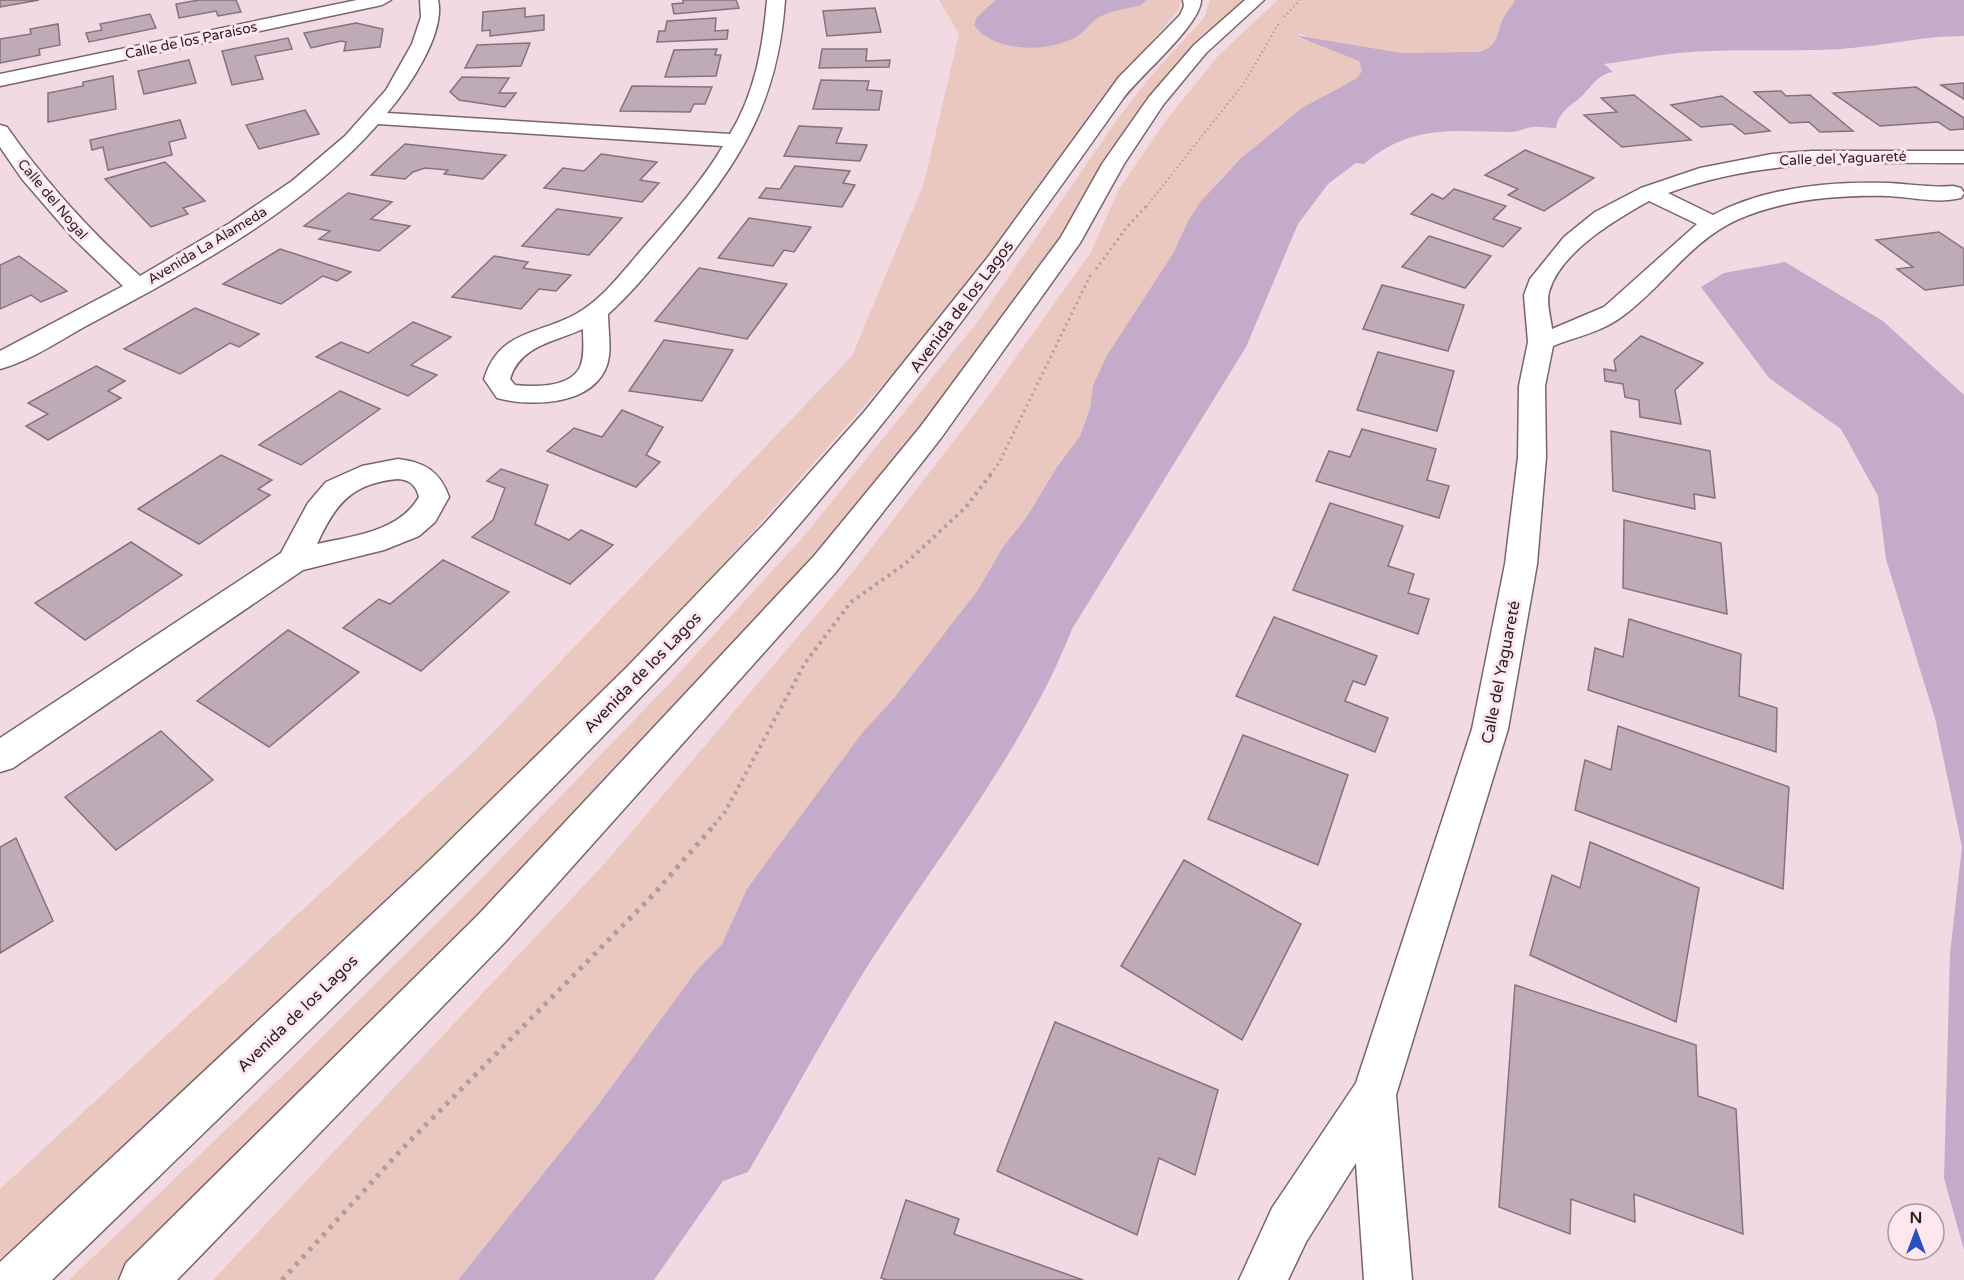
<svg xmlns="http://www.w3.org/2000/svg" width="1964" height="1280" font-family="'Varela Round',sans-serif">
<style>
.green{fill:#ebc8bf}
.water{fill:#c4abc9}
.building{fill:#beabb7;stroke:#84727e;stroke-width:1.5}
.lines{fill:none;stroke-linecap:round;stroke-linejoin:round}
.street-casing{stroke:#79656b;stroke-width:3}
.secondary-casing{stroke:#79656b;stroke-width:3}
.path-far3{stroke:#af9da2;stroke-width:2;stroke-dasharray:1.5 3;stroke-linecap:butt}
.path-far2{stroke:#af9da2;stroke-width:3;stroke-dasharray:2 4;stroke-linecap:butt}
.path-far1{stroke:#af9da2;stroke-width:4;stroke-dasharray:3 4.5;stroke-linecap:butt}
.path{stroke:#af9da2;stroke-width:5;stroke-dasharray:4 6;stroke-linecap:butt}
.street{fill:#fff;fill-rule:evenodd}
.secondary{fill:#fff;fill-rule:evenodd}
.labels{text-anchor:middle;stroke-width:6;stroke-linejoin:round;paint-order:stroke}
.far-street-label{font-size:14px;fill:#271f21;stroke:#ffe7ee}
.street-label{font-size:16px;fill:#271f21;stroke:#ffe7ee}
</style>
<rect width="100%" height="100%" fill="#f1dae1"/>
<g class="green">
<path d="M939 0H1181L1178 11 1097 103 1000 239 895 371 726 562 471 829 0 1262V1189L479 747 852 356 924 183 959 34Z"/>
<path d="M1210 0H1246L1075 216 931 415 826 544 502 898 119 1280H69L300 1059 482 878 669 684 804 536 979 320 1117 120 1149 78 1204 18Z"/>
<path d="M1278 0H1515C1512 7 1505 13 1502 20 1496 37 1498 46 1479 52 1419 57 1356 53 1299 34L1294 37 1320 44 1359 61 1362 71 1358 78C1302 103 1240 153 1202 201 1189 217 1183 235 1174 253 1149 298 1119 342 1093 386L1090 408 1080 436 1057 467 1026 518 1003 547 978 590 895 697 862 733 768 860 747 889 722 944 697 970 595 1109 458 1280H213L605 863 852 573 987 398 1091 252 1119 189 1167 119 1218 56Z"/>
</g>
<g class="water">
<path d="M996 0H1147L1141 5C1127 9 1108 11 1096 19 1090 23 1085 31 1079 35 1051 53 995 54 974 25L977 17Z"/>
<path d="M1515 0H1964V36C1923 36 1883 46 1841 49 1787 52 1732 48 1677 53 1653 56 1628 61 1604 64L1613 72C1598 74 1592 86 1583 95 1571 106 1559 111 1556 128 1548 128 1540 126 1533 127 1525 128 1518 132 1510 132 1453 131 1410 124 1364 164L1356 163 1328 184 1298 224 1246 347 1072 629C1026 746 942 851 874 956 829 1026 790 1101 748 1172L723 1181 654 1280H458L595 1109 697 970 722 944 747 889 768 860 862 733 895 697 978 590 1003 547 1026 518 1057 467 1080 436 1090 408 1093 386 1106 357 1174 252 1188 221 1201 201 1241 158 1302 108 1357 78 1362 71 1359 61 1294 35 1401 53 1479 52C1498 46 1496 37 1502 20 1505 13 1512 7 1515 0Z"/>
<path d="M1785 262 1883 321 1964 395V1250L1944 1178 1950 954 1962 847 1935 718 1886 559 1878 496 1841 429 1769 378 1701 287 1724 273Z"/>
</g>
<g class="building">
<path d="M0 0H39L0 7Z"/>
<path d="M199 0H236L241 12 218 16 216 11 179 18 176 4Z"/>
<path d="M683 0H736L739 8 674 14 672 4 683 3Z"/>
<path d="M525 8V17L544 15V30L490 36V30L482 31 483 12Z"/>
<path d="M875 8 881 32 827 36 823 11Z"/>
<path d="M150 14 156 28 89 42 86 33 102 30 100 24Z"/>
<path d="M716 18 715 31 728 30 727 39 657 42 659 31H665L667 21Z"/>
<path d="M356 23 383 29 380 47 344 51 346 42 341 41 311 48 304 33Z"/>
<path d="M58 24 60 45 39 49 40 55 0 63V39L31 34 30 29Z"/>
<path d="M288 38 292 49 255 56 263 79 232 85 222 51Z"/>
<path d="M530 43 521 66 465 68 477 45Z"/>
<path d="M717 49 715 55H721L716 76 665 77 674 50Z"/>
<path d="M822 49H867L866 61 890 60 889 67 819 68Z"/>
<path d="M189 60 196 83 144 94 138 71Z"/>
<path d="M113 76 116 109 48 122V93L83 86V82Z"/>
<path d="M462 77 509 78 499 93H516L505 107 459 100 450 92Z"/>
<path d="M821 80 869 81 867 90 882 91 879 110 813 109Z"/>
<path d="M1964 83V99L1941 85Z"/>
<path d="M632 86 712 87 705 104H694L690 112 620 111Z"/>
<path d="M1916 87 1964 118V129L1950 130 1938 122 1880 126 1833 93Z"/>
<path d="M1781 91 1786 96 1810 95 1853 131 1820 132 1809 122 1790 123 1754 92Z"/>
<path d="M1634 95 1691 140 1622 147 1584 115 1617 112 1601 98Z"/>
<path d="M1722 96 1770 131 1745 134 1732 124 1701 127 1671 105Z"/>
<path d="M305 110 319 134 259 149 246 125Z"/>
<path d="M180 120 186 138 169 142 172 155 108 170 103 147 92 150 90 140Z"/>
<path d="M799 126 842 128 836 143 867 145 860 161 784 156Z"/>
<path d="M405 144 506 155 483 179 444 174 448 170 425 168 413 172 405 179 371 175Z"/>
<path d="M1525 150 1594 178 1544 211 1508 195 1518 189 1485 175Z"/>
<path d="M601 154 657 162 640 180 659 183 642 202 544 188 563 168 584 171Z"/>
<path d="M165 162 205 201 183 208 188 214 151 227 105 179Z"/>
<path d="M795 166 850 171 843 183 855 185 842 207 759 198 766 188 780 189Z"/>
<path d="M1454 189 1506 206 1493 219 1521 228 1503 247 1411 214 1432 194 1443 199Z"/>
<path d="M348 193 392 202 371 219 410 226 379 251 319 239 330 231 304 226Z"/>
<path d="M557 209 622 218 589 255 522 246Z"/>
<path d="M749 218 811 227 794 252 784 250 773 266 718 258Z"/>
<path d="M1939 232 1964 249V285L1925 290 1897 269 1913 267 1876 240Z"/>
<path d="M1429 236 1491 256 1465 288 1402 267Z"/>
<path d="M280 249 351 272 337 281 323 276 281 304 223 284Z"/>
<path d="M19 256 67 291 41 302 31 295 0 309V265Z"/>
<path d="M494 256 528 262 523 268 571 275 556 291 539 289 521 309 452 297Z"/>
<path d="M699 268 787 284 747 339 655 321Z"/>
<path d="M1382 285 1464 305 1448 351 1363 329Z"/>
<path d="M195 308 259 334 239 347 230 343 180 374 124 349Z"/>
<path d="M413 322 451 337 411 365 437 375 408 396 316 357 341 342 368 353Z"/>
<path d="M1641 336 1703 363 1675 390 1681 424 1640 417 1639 400 1625 397 1623 384 1605 381 1604 369 1616 371 1614 360Z"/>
<path d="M664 340 733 350 702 401 629 391Z"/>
<path d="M1378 352 1454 371 1437 431 1357 410Z"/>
<path d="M96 366 125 381 108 391 121 398 48 440 26 426 48 414 28 403Z"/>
<path d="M340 391 380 409 301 465 259 445Z"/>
<path d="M622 410 663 427 646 455 660 462 636 487 547 451 574 428 602 437Z"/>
<path d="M1362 429 1436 449 1427 480 1449 486 1439 518 1316 481 1329 451 1350 457Z"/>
<path d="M1611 431 1710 451 1715 498 1694 494 1695 509 1613 491Z"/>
<path d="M221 455 272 480 258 489 270 495 199 544 138 509Z"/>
<path d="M501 469 548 485 535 524 569 540 581 530 613 545 570 584 472 537 493 520 505 488 487 481Z"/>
<path d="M1330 503 1403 526 1388 566 1414 574 1408 593 1429 599 1418 634 1293 590Z"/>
<path d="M1624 520 1721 543 1727 614 1623 588Z"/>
<path d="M131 542 182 575 85 640 35 603Z"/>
<path d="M443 560 509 592 421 671 343 628 379 599 390 604Z"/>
<path d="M1274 617 1377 656 1365 685 1353 681 1345 701 1388 718 1375 752 1236 696Z"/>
<path d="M1629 619 1741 654 1739 696 1777 708 1776 752 1588 690 1595 648 1623 657Z"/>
<path d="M288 630 359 672 269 747 197 701Z"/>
<path d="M1618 726 1789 787 1783 889 1575 810 1585 760 1611 770Z"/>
<path d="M161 731 213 780 116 850 65 797Z"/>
<path d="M1243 735 1348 775 1318 865 1208 819Z"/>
<path d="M16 838 53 921 0 953V847Z"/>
<path d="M1590 842 1699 888 1676 1022 1530 955 1552 875 1580 888Z"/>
<path d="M1184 860 1301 924 1242 1040 1121 966Z"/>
<path d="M1515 985 1696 1045 1698 1096 1736 1109 1743 1234 1634 1194 1635 1222 1571 1199 1570 1234 1499 1207Z"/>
<path d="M1055 1022 1218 1090 1195 1175 1159 1158 1137 1235 997 1171Z"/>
<path d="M906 1200 959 1219 954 1234 1083 1280H887L881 1278Z"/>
</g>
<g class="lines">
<g class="street-casing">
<g id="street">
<path d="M357 0H391L382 5 0 86V74Z"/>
<path d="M420 0H438C446 33 408 89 387 113L730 134C755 93 763 47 767 0H785C778 104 740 161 676 239 654 265 633 292 608 314 608 330 612 350 607 365 593 406 531 407 497 398L484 379C499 330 538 335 576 314 603 299 624 270 644 247 672 215 701 183 723 146L378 124C300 213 188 271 86 326 59 341 30 361 0 369V351L123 286 73 238 22 179 0 147V125L7 127C46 183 90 231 140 276L230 223 292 181 345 136 386 90 412 44 421 17ZM583 329C583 341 585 356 580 367 570 388 534 387 515 385L510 379C520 345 555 342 583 329Z"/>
<path d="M1812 151H1964V163C1862 163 1765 157 1668 193L1713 215C1765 187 1831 181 1889 183 1910 184 1931 188 1953 186L1961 188 1964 193 1961 198C1937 204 1912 197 1888 196 1838 195 1785 199 1739 219 1690 240 1663 288 1620 318 1601 332 1575 337 1553 346L1545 386 1546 457 1537 564 1508 729 1396 1095 1412 1280H1364L1356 1163 1306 1242 1288 1280H1239L1272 1208 1356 1083 1472 729 1505 564 1518 457 1519 386 1528 342 1524 295 1530 279 1564 237 1595 212 1641 188 1700 168 1772 154ZM1649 201 1697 224 1604 307 1552 329C1551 318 1546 303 1549 292 1560 252 1615 220 1649 201Z"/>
<path d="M398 459C424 462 440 471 449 497L435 522 419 536 384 550 303 570 13 768 0 772V738L281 553 308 503 326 482 362 466ZM398 479C410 480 416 485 419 497 399 532 352 536 317 544 335 504 352 483 398 479Z"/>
</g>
</g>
<g class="secondary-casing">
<g id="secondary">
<path d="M1183 0H1201C1201 25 1139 76 1122 100 1017 249 910 396 791 534 721 615 646 692 571 769 402 943 226 1111 52 1280H0V1262L431 859 627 667 766 522 864 412 988 257 1119 77 1180 15 1184 6Z"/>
<path d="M1245 0H1264L1206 53 1163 105 1124 164 1080 243 941 438 836 572 506 941 177 1280H119L126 1263 478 915 814 556 921 426 1061 237 1102 164 1149 97 1194 45Z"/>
</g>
</g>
<g class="path-far3">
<path d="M1284 17 1300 0"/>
<path d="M1146 207 1244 83 1279 23"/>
</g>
<g class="path-far2">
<path d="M1096 269 1127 227 1147 205"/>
<path d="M990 475 999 463 1091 274"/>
</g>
<path class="path-far1" d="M714 825 725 812 805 663 851 602 906 563 966 507 991 474"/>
<path class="path" d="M282 1280 403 1148 654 894 715 824"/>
<use href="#street" class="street"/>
<use href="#secondary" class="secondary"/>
</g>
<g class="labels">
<g class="far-street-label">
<text transform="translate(191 40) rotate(-12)" y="5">Calle de los Paraísos</text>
<text transform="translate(1843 158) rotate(-2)" y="5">Calle del Yaguareté</text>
<text transform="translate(53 199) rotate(50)" y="5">Calle del Nogal</text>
<text transform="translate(207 245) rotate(-31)" y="5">Avenida La Alameda</text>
</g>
<g class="street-label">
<text transform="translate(961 306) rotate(-53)" y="6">Avenida de los Lagos</text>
<text transform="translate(642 672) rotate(-46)" y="6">Avenida de los Lagos</text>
<text transform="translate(1500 672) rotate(-79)" y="6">Calle del Yaguareté</text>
<text transform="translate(297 1013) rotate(-44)" y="6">Avenida de los Lagos</text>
</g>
</g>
<g transform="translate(1916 1232)"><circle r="28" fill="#ffe7ee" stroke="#a9979c" stroke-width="1.5"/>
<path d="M0-4.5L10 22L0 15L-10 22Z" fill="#2950bf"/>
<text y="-9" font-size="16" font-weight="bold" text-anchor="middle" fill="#271f21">N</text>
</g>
</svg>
